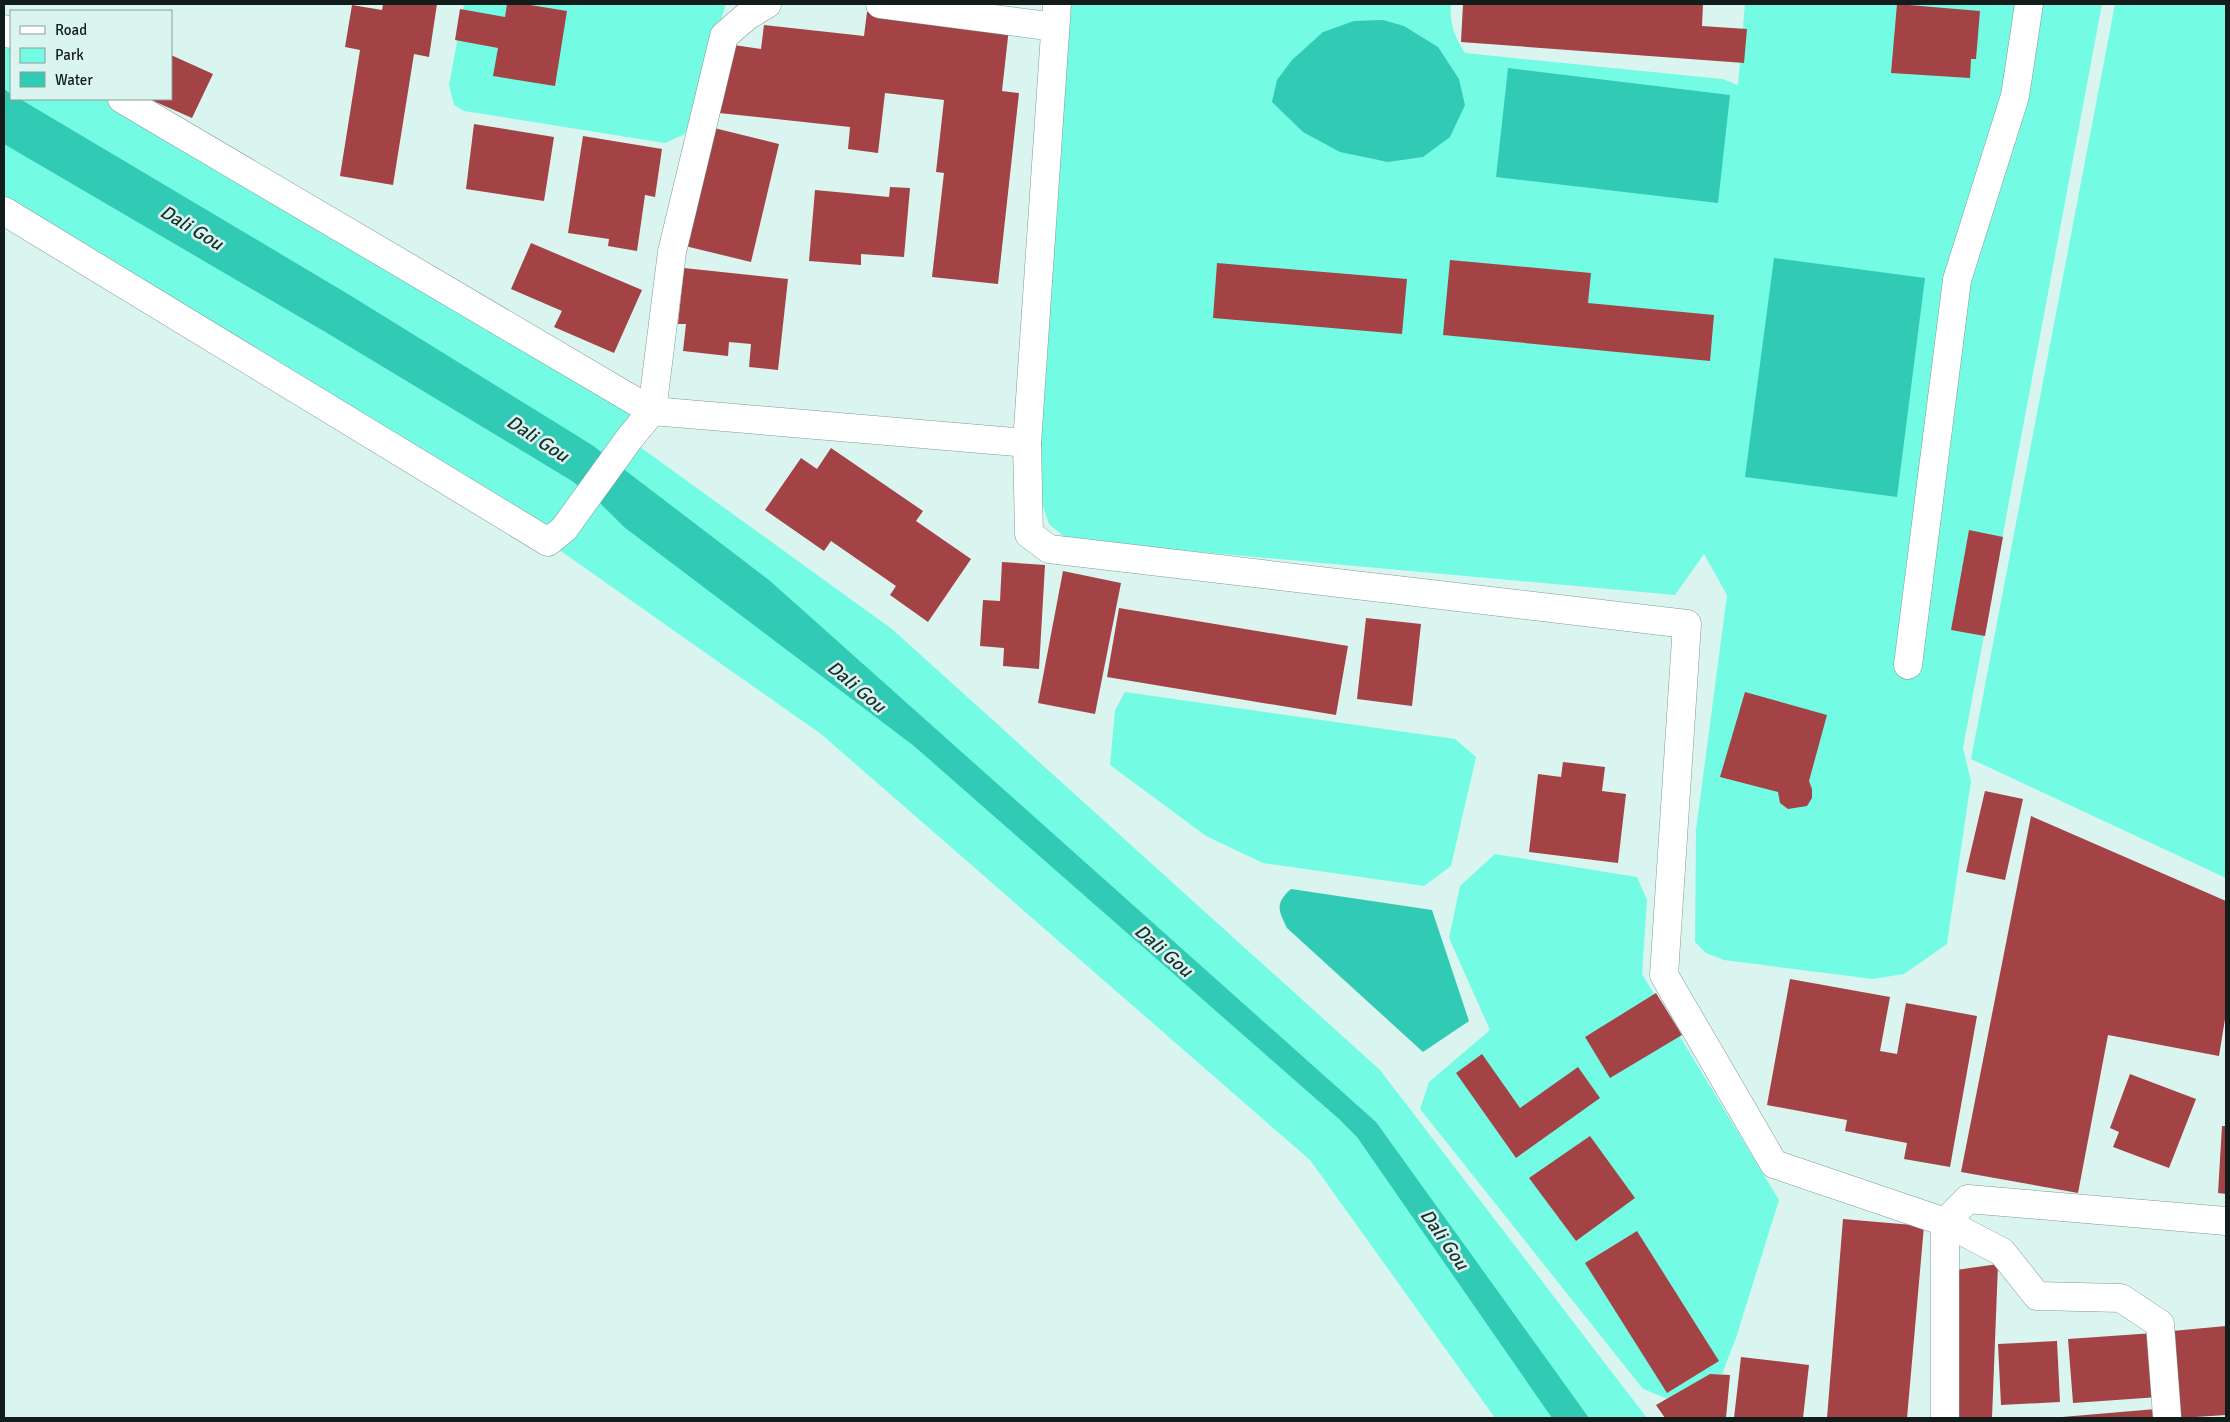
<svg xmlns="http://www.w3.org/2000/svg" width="2230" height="1422" font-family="Signika,sans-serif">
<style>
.green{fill:#74fbe4}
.water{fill:#31cbb5}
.building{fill:#a34346}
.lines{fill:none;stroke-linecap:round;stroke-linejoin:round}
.minor-casing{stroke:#819b95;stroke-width:29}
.minor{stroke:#fff;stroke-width:28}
.labels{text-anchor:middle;stroke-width:5;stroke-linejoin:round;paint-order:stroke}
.water-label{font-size:19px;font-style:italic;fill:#19312d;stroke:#daf5ef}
</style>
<rect width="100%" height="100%" fill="#daf5ef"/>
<g class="green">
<path d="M464 4H726L685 134 665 143 464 111 454 105 449 85Z"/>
<path d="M1068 4H1451C1449 23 1455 37 1465 53L1722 79 1738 85 1745 4H2102L1963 748 1971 781 1947 944 1904 974 1873 979 1724 960 1706 953 1695 942 1696 830 1727 595 1704 554 1675 595 1068 540 1049 524 1038 492Z"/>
<path d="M2115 4H2226V878L1971 759Z"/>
<path d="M4 30 11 34V99H121L652 411 629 439 892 629 1380 1070 1647 1418H1495L1310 1160 821 734 548 542 4 211Z"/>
<path d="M1125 692 1455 739 1476 757 1451 866 1424 886 1263 863 1206 836 1110 765 1115 710Z"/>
<path d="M1495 854 1637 877 1647 900 1642 974 1779 1200 1736 1338 1722 1374H1710L1668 1399 1643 1389 1420 1109 1429 1082 1490 1030 1449 938 1460 886Z"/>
</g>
<g class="water">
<path d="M1383 20 1404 26 1438 47 1459 79 1465 105 1450 137 1423 157 1388 162 1340 152 1303 132 1272 102 1277 80 1292 60 1323 32 1354 21Z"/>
<path d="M1508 68 1730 95 1718 203 1496 177Z"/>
<path d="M4 89 11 94V99H20L348 294 592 445 769 580 1376 1122 1589 1418H1552L1357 1137 1339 1119 914 746 624 527 600 503 572 481 327 333 4 144Z"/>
<path d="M1774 258 1925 278 1897 497 1745 477Z"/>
<path d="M1291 889 1432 910 1469 1021 1423 1052 1287 928C1278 910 1275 903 1291 889Z"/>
</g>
<g class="building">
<path d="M383 4H437L429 57 414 54 393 185 340 176 360 50 345 47 352 5 382 10Z"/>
<path d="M507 4H524L567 11 555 86 493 76 498 48 455 40 460 9 505 17Z"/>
<path d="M1463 4H1703L1702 26 1747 29 1744 63 1461 42Z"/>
<path d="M1897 4 1980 11 1976 59H1971L1970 78 1891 73Z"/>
<path d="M867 12 1009 28 1002 91 1019 93 998 284 932 277 944 173 936 172 944 100 885 93 878 153 848 149 850 127 719 113 727 44 761 49 764 25 864 36Z"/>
<path d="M171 55 213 74 192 118 149 99H171Z"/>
<path d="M474 124 554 137 544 201 466 189Z"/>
<path d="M710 127 779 144 751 262 681 245Z"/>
<path d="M583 136 662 149 655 197 645 195 637 251 608 246 609 239 568 233Z"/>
<path d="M890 187 910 188 904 257 861 254V265L809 261 815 190 889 197Z"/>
<path d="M531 243 642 290 614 353 554 327 562 311 511 289Z"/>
<path d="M1450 260 1591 273 1588 303 1714 315 1710 361 1443 335Z"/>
<path d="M1217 263 1407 279 1402 334 1213 318Z"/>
<path d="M684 268 788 279 778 370 749 367 751 344 729 342 728 356 683 351 686 324H678Z"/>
<path d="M831 448 923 511 916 521 971 559 928 622 890 595 896 586 831 541 824 551 765 510 801 458 817 469Z"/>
<path d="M1969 530 2003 537 1985 636 1951 630Z"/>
<path d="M1002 562 1045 565 1039 669 1003 666 1004 648 980 646 983 600 1000 601Z"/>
<path d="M1063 571 1121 583 1095 714 1038 703Z"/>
<path d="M1119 608 1348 646 1336 715 1107 677Z"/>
<path d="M1366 618 1421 624 1412 706 1357 699Z"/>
<path d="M1745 692 1827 715 1809 781 1812 789V798L1807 806 1788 809 1780 803 1778 792 1720 777Z"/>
<path d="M1563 762 1605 767 1602 791 1626 794 1618 863 1529 852 1538 774 1561 777Z"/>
<path d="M1985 791 2023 799 2005 880 1966 872Z"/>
<path d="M2031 816 2226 901V1013L2219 1056 2108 1035 2078 1193 1961 1172Z"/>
<path d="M1790 979 1890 997 1880 1051 1897 1054 1906 1003 1977 1016 1950 1167 1904 1159 1907 1143 1845 1131 1847 1120 1767 1105Z"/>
<path d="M1656 993 1682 1035 1610 1078 1585 1037Z"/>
<path d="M1482 1054 1520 1108 1578 1067 1600 1098 1516 1158 1456 1073Z"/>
<path d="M2130 1074 2196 1099 2169 1168 2113 1147 2119 1132 2110 1128Z"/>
<path d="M2222 1126H2226V1194L2218 1193Z"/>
<path d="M1590 1136 1635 1198 1576 1241 1529 1178Z"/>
<path d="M1843 1219 1924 1226 1907 1418H1827Z"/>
<path d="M1637 1231 1719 1361 1667 1393 1585 1263Z"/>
<path d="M1998 1264 1992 1418H1951L1956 1270Z"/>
<path d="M2226 1326V1415L2180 1418 2172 1331Z"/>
<path d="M2154 1333 2159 1397 2073 1403 2068 1339Z"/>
<path d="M2057 1341 2060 1402 2001 1405 1998 1344Z"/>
<path d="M1741 1357 1809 1365 1803 1418H1734Z"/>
<path d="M1710 1374 1730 1375 1726 1418H1665L1656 1405Z"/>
<path d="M2156 1409 2158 1418H2062V1417Z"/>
</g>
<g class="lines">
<g class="minor-casing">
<g id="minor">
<path d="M880 4 1055 27"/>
<path d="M1057 4 1027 443 1029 534 1049 549 1687 624 1664 975 1774 1164 1945 1222V1418"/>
<path d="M4 29 11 34"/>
<path d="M122 99 652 411 1027 443"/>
<path d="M4 211 548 542 564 529 629 439 652 411 672 252 724 36 747 16 767 4"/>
<path d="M1908 665 1957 280 2015 96 2029 4"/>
<path d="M2167 1416 2160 1324 2121 1298 2037 1296 2002 1252 1945 1222 1968 1199 2226 1221"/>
</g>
</g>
<use href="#minor" class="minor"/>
</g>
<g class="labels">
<g class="water-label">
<text transform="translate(192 227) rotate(31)" y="7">Dali Gou</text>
<text transform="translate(538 438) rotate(33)" y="7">Dali Gou</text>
<text transform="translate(857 686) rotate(40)" y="7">Dali Gou</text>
<text transform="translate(1164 950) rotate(41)" y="7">Dali Gou</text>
<text transform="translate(1445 1239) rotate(55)" y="7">Dali Gou</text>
</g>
</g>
<rect width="2230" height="1422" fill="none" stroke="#121c1a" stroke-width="10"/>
<rect x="10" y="10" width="162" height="90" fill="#daf5ef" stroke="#8a9e9a"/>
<rect x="20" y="26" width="25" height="8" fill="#ffffff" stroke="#8a9e9a"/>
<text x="55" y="35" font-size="15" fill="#121c1a">Road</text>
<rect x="20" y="48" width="25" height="15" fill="#74fbe4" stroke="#8a9e9a"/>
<text x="55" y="60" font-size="15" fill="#121c1a">Park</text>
<rect x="20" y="72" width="25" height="15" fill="#31cbb5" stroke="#8a9e9a"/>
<text x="55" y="85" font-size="15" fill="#121c1a">Water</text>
</svg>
